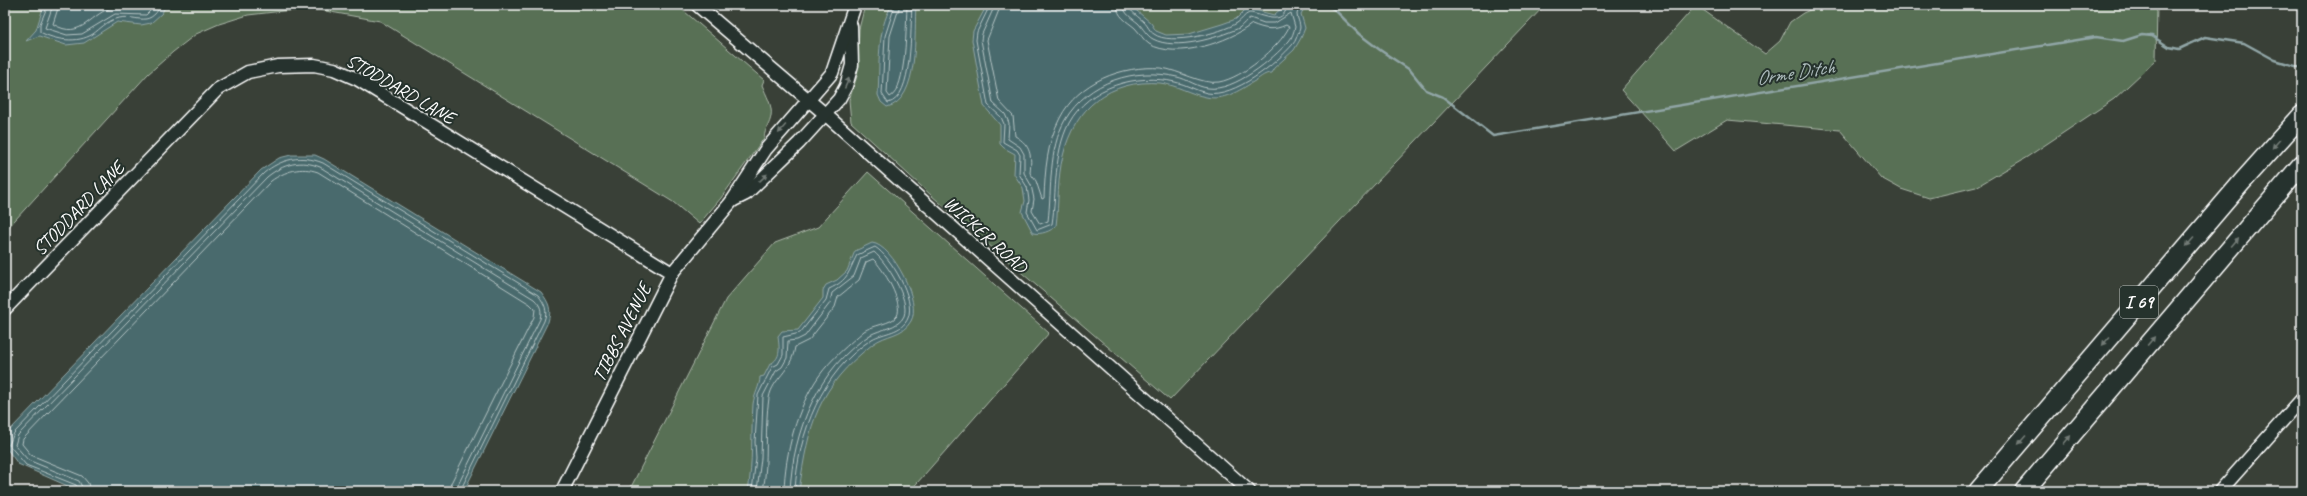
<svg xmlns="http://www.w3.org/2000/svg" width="2307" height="496" font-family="Caveat,sans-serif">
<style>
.green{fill:#587055;stroke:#acb8aa}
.water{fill:#486b6d;stroke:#91a6a7}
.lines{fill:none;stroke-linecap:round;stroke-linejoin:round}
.shore{stroke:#b6c4c5;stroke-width:1}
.stream{stroke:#91a6a7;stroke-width:2.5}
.minor-casing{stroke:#fff;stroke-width:15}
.highway-casing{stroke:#fff;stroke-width:21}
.minor{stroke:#26332d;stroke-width:12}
.highway{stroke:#26332d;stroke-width:18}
.oneway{fill:#727a76}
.labels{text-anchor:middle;stroke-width:4;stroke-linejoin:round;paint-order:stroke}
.shield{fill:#26332d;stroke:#bec2c0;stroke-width:1}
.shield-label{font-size:18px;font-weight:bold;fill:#fff}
.street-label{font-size:19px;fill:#fff;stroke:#26332d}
.water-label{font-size:20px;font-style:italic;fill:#adbcbd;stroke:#26332d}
</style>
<rect width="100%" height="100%" fill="#394037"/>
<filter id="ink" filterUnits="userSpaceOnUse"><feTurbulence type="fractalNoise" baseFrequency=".025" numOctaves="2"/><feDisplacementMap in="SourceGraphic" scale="8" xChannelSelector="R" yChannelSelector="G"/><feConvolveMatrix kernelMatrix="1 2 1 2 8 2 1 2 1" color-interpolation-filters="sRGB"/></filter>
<g filter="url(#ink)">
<g class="green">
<path d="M5 5H677L764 80 762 85C766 95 773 106 771 116 770 124 765 128 764 138L721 198 699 224 673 202 380 21 320 10 283 11 248 15 219 24 196 34 173 52 148 74 5 231Z"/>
<path d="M865 5H1545L1170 400 932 196 851 122 849 100 857 76 859 29Z"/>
<path d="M1696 5 1765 54 1780 41 1790 22 1803 13 1821 5H2157L2156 60 2114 99 2027 157 1976 187 1929 198 1901 189 1881 178 1840 130 1727 120 1676 151 1621 90Z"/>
<path d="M868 172 1049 333 910 491H629L726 299 775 243 818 227Z"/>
</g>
<g class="water">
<path d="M44 5H166L162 13 151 23 141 25 117 22 84 43 66 45 39 36 26 41 36 30Z"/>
<path d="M892 5H916C914 32 920 100 887 107L881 102 878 95C880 65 876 31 892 5Z"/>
<path d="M987 5H1130L1151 23 1156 31 1166 35 1189 34 1222 24 1236 19 1247 8 1274 15 1285 5H1306L1301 14 1305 28 1301 38 1294 50 1274 68 1271 73C1264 73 1259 79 1253 82 1239 91 1223 101 1206 97 1190 94 1177 85 1160 83 1110 79 1074 108 1063 156 1057 178 1059 203 1056 226 1051 231 1041 235 1033 233L1022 212 1025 201 1023 188 1014 174 1015 154 1004 148 1000 144V125L984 106 972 40 973 31Z"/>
<path d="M291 155H315L324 159 541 292C549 303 552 309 548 322L464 491H79L18 464 7 449V439L10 430 261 170 279 158Z"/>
<path d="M872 243C893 245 922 303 911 321 903 336 886 334 873 344 817 388 809 423 799 491H748C753 462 751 433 753 404 754 395 760 386 760 377L764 376 770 364C782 358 779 347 778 336L782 331 798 330 823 298V290L826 285 837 280 847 271 855 251Z"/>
</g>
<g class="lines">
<g class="shore">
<path d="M48 5 40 24V32C55 40 77 44 93 34 100 29 107 21 116 19 135 12 148 31 161 5"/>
<path d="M53 5 45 28 67 35 82 34 115 14 146 15 156 5"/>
<path d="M59 5 53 24C82 42 91 11 115 7 127 6 139 13 148 5"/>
<path d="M895 5 885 36 882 94 888 103C914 98 910 26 912 5"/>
<path d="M900 5 890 36 887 93 890 97C907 89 906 23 907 5"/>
<path d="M990 5 977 32 976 40 988 105 1001 117 1004 124 1003 142 1017 150 1020 155 1019 174 1027 187 1029 200 1027 212 1037 230 1052 224C1057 191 1053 154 1069 123 1089 86 1137 73 1175 82 1186 84 1196 91 1207 93 1234 98 1277 63 1293 44 1296 41 1297 35 1299 31 1302 26 1297 19 1297 14 1298 10 1300 8 1300 5"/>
<path d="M995 5 982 34 981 40 993 103 1005 114 1009 123 1008 139 1020 147 1024 154V173L1031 185 1034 199 1032 211 1040 224 1048 221C1052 188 1048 150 1065 120 1088 81 1135 67 1177 77 1187 79 1197 87 1208 88 1234 92 1273 59 1289 41 1292 38 1294 31 1295 27L1291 13 1275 23H1264L1250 18C1246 20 1243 25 1239 28 1217 38 1175 51 1153 39 1147 36 1143 28 1138 23 1132 18 1124 14 1123 5"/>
<path d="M1001 5 987 40 999 101 1013 116 1015 136C1031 145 1032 156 1030 173L1036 181 1042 199 1044 198C1045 171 1047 142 1060 118 1078 82 1122 65 1161 68 1179 70 1202 85 1219 82 1242 78 1279 48 1289 27L1286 25C1273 31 1265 29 1252 24 1229 42 1176 60 1149 44 1143 40 1140 33 1135 28 1127 21 1117 17 1117 5"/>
<path d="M1128 5C1129 11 1140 18 1144 22 1148 26 1150 32 1154 34 1170 46 1221 33 1237 23 1242 20 1244 15 1249 13 1260 13 1284 29 1287 5"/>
<path d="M79 491 76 485 26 465 9 445 14 433 264 173C281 159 301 154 323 163L538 295C545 304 548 310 544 321L460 491"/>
<path d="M84 491 79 481 28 460 15 445 18 435 267 177C283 164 301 159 320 167L534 299C541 306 542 310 540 319L455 491"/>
<path d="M90 491 88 483 82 476 31 455 22 444 23 439 271 181C285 171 301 166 318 172L530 304 535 309 534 317 451 483 449 491"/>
<path d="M752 491 756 458 755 442 758 395 772 367 778 364 783 355V337L800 333 826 300 829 289C849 280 848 272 857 255L875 247C891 257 916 299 908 318 902 333 884 332 872 339 822 372 798 432 795 491"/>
<path d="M757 491 761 458 763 396 776 371 782 367 787 358 788 341 797 340 805 336 830 303 832 293 854 276 861 258 874 252C887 263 910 299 904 316 899 328 880 329 870 335 818 368 793 431 790 491"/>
<path d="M763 491C769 460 764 429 769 398 773 377 791 373 795 347L809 340 835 307 838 297 859 280 866 262 873 259C883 268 904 303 897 316 891 324 873 325 864 331 849 344 831 359 819 376 797 407 785 453 784 491"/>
</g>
<path class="stream" d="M1326 5 1335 10 1359 34 1380 50 1410 70 1426 90 1443 97 1493 136 2096 37 2123 41 2142 35 2152 36 2169 47 2179 49 2205 37 2244 43 2275 60 2302 68"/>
<g class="minor-casing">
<g id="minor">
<path d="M697 5 825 114 1249 491"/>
<path d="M732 201 746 194 799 143 839 99 846 86 852 65 851 26"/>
<path d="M5 309 218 89 248 72 278 66 314 65 334 69 357 79 672 273"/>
<path d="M562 491 672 273 732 201 766 149 832 73 855 5"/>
<path d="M2220 491 2302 399"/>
</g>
</g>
<g class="highway-casing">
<g id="highway">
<path d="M1978 491 2242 182 2302 115"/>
<path d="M2024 491 2302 164"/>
</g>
</g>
<use href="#minor" class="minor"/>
<use href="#highway" class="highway"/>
</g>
<defs><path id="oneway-solid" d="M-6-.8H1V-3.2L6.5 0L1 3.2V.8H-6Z"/></defs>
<g class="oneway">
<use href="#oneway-solid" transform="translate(847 83) rotate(-66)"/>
<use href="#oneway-solid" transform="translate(782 129) rotate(130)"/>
<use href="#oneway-solid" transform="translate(2276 144) rotate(132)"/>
<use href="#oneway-solid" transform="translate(763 178) rotate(-44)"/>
<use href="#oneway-solid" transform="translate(2190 242) rotate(131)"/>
<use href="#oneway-solid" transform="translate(2235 242) rotate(-50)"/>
<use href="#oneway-solid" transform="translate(2106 341) rotate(131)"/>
<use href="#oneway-solid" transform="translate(2151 341) rotate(-50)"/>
<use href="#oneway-solid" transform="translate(2022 440) rotate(131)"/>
<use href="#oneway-solid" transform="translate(2067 440) rotate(-50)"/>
</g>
</g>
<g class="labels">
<rect class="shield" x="2120" y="286" width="38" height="32" rx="3"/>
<g class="shield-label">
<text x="2139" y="308">I 69</text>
</g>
<g class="street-label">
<text transform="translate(401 88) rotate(30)" y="7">STODDARD LANE</text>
<text transform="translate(78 208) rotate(-46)" y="7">STODDARD LANE</text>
<text transform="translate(986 234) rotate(42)" y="7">WICKER ROAD</text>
<text transform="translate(621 332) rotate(-63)" y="7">TIBBS AVENUE</text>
</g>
<g class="water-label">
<text transform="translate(1795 72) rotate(-9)" y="7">Orme Ditch</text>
</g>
</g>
<rect width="2307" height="496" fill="none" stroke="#26332d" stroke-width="20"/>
<rect x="10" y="10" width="2287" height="476" fill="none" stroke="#fff" stroke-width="1.5" filter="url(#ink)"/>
</svg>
